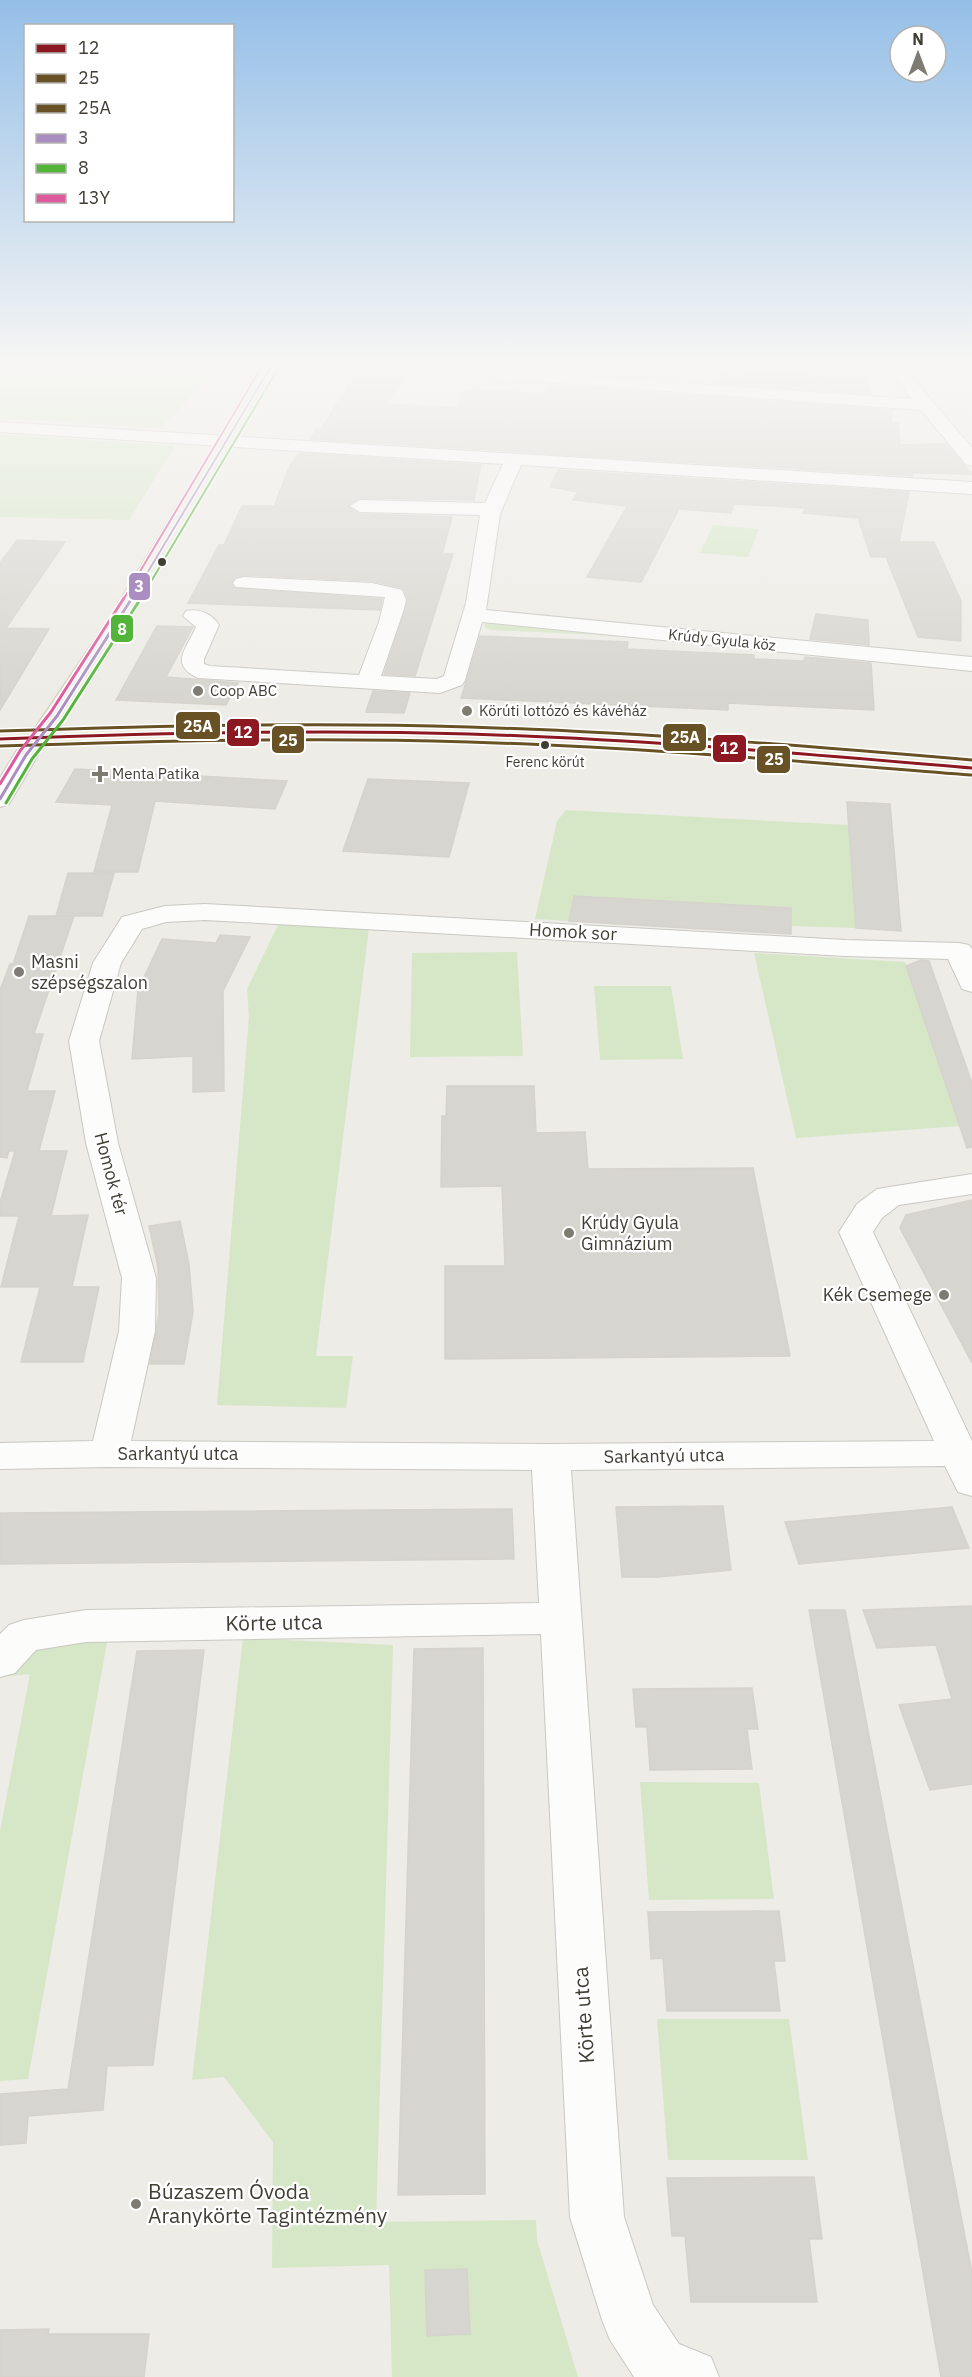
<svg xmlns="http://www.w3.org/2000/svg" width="972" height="2377" font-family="'IBM Plex Sans',sans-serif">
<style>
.green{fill:#d6e7c7}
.building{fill:#d6d5cf;stroke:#d5d3cc;stroke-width:1.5}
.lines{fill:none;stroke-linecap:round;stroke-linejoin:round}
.minor-casing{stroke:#c9c8c2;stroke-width:2}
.major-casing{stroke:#cecab4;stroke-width:2}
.minor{fill:#fcfcfb;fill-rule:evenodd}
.major{fill:#efede2;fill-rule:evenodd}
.bus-1-casing{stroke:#fff;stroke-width:6}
.bus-2-casing{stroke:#fff;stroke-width:6}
.bus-3-casing{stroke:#fff;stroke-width:6}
.bus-4-far1-casing{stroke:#fff;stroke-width:4.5}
.bus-4-casing{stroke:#fff;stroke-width:6}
.bus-5-far1-casing{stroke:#fff;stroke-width:4.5}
.bus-5-casing{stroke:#fff;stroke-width:6}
.bus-6-far1-casing{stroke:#fff;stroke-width:4.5}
.bus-6-casing{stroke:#fff;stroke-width:6}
.bus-1{stroke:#8c1821;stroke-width:3}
.bus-2{stroke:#685125;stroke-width:3}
.bus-3{stroke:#685125;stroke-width:3}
.bus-4-far1{stroke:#aa8ec2;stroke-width:2}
.bus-4{stroke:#aa8ec2;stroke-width:3}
.bus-5-far1{stroke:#52b539;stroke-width:2}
.bus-5{stroke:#52b539;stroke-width:3}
.bus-6-far1{stroke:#de5a9c;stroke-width:2}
.bus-6{stroke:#de5a9c;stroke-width:3}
.bus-dot{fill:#413e34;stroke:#fff;stroke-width:2}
.poi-dot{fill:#7d7b72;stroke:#fff;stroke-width:2}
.labels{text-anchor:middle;stroke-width:4.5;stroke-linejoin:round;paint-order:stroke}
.far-bus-label{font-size:14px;fill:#413e34;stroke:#fff}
.far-street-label{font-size:15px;fill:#413e34;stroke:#fff}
.far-poi-label{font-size:15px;fill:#413e34;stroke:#fff;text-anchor:start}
.street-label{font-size:18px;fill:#413e34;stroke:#fff}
.poi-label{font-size:18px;fill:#413e34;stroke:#fff;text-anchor:start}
.near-street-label{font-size:21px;fill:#413e34;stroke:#fff}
.near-poi-label{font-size:21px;fill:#413e34;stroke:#fff;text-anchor:start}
.line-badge{stroke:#fff;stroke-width:2}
.badge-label{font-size:16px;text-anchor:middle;font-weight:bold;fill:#fff}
</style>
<rect width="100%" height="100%" fill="#edece6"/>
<g class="green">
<path d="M0 368H218L161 428 0 418Z"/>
<path d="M0 434 175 446 129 520 0 517Z"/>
<path d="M713 525 759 529 748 557 700 553Z"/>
<path d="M485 622 623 636 490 630 485 627Z"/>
<path d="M566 810 849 825 856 928 791 926 790 908 574 896 569 921 535 919 557 821Z"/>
<path d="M280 921 369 928 316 1356H353L346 1408 217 1405 249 1017 247 989Z"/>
<path d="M517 952 523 1056 410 1057 412 953Z"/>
<path d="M754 953 905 962 960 1126 796 1138Z"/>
<path d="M594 986H671L683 1059 600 1060Z"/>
<path d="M108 1637 28 2079 0 2081V1831L30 1674 0 1677V1674L18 1650Z"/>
<path d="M243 1638 393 1645 376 2222 536 2220 537 2240 578 2377H392L389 2265 272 2268 273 2142 224 2077 192 2080Z"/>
<path d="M640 1782 759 1783 774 1899 649 1900Z"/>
<path d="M657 2019H789L808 2160H668Z"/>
</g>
<g class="building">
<path d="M360 368H406L404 372 409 373 386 404 460 408 461 393 474 389 542 394 549 385 892 410 891 423H898L900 445 946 444 972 474 912 473V476L310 439 317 429H321Z"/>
<path d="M561 368H660L654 379 559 372Z"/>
<path d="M823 368H865L870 394 718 383 727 369 824 376Z"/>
<path d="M299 453 481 465 474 500 360 498 348 505 360 514 452 517 442 554H453L415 676 384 674 408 600 403 588 372 581 243 575 231 582 234 588 382 599 380 610 188 603 219 545H224L242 506H274L290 465Z"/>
<path d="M558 470 909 492 899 542H934L961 601V641L918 637 886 557H871L858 518 803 513 805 508 734 504 731 513 679 509 641 582 587 577 627 506 573 500 578 492 550 487Z"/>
<path d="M17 540 65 542 6 628 49 629 0 710V563Z"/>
<path d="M816 614 868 620 869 645 810 639Z"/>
<path d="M157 626 193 627 166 677 238 683 226 705 116 700Z"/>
<path d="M480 636 628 642 627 649 754 655V659L804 661 805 657 871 663 874 710 728 703V710L461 698Z"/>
<path d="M373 691 410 693 404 713 366 712Z"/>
<path d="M75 769 287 781 275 809 155 801 138 872H94L112 805 56 802Z"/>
<path d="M368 779 469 783 449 857 343 851Z"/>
<path d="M847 802 890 804 901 931 856 928Z"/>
<path d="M68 873H114L102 916H56Z"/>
<path d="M574 896 791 908V934L569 921Z"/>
<path d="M29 916H74L34 1034H43L27 1091H55L39 1151H67L51 1216 88 1215 72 1287H99L83 1362H21L40 1287H1L19 1216H0V1203L15 1151H9L7 1158 0 1157V990L10 964H13Z"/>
<path d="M220 935 250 937 223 991 224 1091 193 1092V1056L132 1059 138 990 162 939 216 943Z"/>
<path d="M921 960 929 961 972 1083V1147L967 1148 906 966Z"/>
<path d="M447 1086H534L536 1133 585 1132 588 1169 753 1168 790 1356 445 1359V1266H505L502 1186 441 1187 442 1116H446Z"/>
<path d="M972 1200V1363L900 1228 906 1215Z"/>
<path d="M180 1221 189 1264 193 1312 184 1364H150L159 1314 158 1267 149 1226Z"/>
<path d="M723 1506 731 1570 658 1577H622L616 1507Z"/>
<path d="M952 1507 969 1548 799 1564 785 1522Z"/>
<path d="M512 1509 514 1559 0 1564V1513Z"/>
<path d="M972 1606V1784L930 1790 899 1705 952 1699 936 1645 877 1648 863 1610Z"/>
<path d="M809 1610H845L972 2273V2377H941Z"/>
<path d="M483 1648 485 2194 398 2195 414 1649Z"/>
<path d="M204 1650 153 2065 107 2066 103 2110 28 2116 26 2143 0 2145V2094L68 2089 137 1651Z"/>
<path d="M752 1688 758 1729H747L752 1769 650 1770 647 1727H636L633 1689Z"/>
<path d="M779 1911 785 1961H774L780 2011H667L663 1958 651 1959 648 1912Z"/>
<path d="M814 2177 822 2239H809L817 2302H691L685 2236H672L667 2178Z"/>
<path d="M467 2269 470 2334 427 2336 425 2270Z"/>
<path d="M49 2329 48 2334H149L144 2377H0V2330Z"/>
</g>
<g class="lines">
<g class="minor-casing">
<g id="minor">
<path d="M467 368 912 399 887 368H904L972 448V466L966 464 921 410 478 377 472 376Z"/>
<path d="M0 422 972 482V494L521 465 500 514 486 610 972 657V671L482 622 465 680 462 685 440 693 198 678C169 664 186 650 196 627L183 616 186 611C199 608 212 614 219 625L204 659V664L210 666 359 675 379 622 385 597 236 587 233 583 236 579 243 577 372 583 402 590 406 600 404 609 381 676 437 679 444 676 466 603 480 515 360 512 350 506 360 500 485 503 503 464 0 432Z"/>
<path d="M26 748 35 750 38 755 9 804 0 807V778L17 750Z"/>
<path d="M205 904 845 940 959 943 969 945 972 949V992L962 989 948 959 845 956 205 920 166 922 142 929 121 963 99 1041 118 1143 156 1278 155 1331 131 1441 551 1444 934 1441 839 1232 857 1204 877 1189 972 1174V1194L899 1205 882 1218 873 1232 972 1441V1496L958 1492 945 1466 571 1470 624 2217 653 2305 679 2344 711 2357 719 2377H634L610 2340 602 2320 570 2217 541 1634 86 1642 36 1650 15 1673 0 1677V1634L9 1625 24 1620 86 1610 539 1603 532 1470 109 1467 0 1469V1443L93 1441 119 1331 122 1278 86 1143 69 1041 93 963 122 917 165 906Z"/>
</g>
</g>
<g class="major-casing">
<path id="major" d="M261 368H278L130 620 58 730C195 726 331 724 468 727 636 732 804 747 972 761V775C804 761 636 746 467 742 328 738 189 740 50 744 38 750 38 758 22 754L19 749 21 745 0 746V732L33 731 108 620Z"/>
</g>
<use href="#minor" class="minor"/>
<use href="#major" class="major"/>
<g class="bus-1-casing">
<path id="bus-1" d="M0 739C156 733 313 729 469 734 637 739 805 754 972 768"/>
</g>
<g class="bus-2-casing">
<path id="bus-2" d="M0 746C156 741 313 737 469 742 637 747 804 762 971 775"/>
</g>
<g class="bus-3-casing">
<path id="bus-3" d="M0 731C156 726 313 722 469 727 637 732 805 746 972 760"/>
</g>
<g class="bus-4-far1-casing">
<path id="bus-4-far1" d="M131 600 270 368"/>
</g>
<g class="bus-4-casing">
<path id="bus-4" d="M0 799 26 755 57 716 132 598"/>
</g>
<g class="bus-5-far1-casing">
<path id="bus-5-far1" d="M140 600 276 372"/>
</g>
<g class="bus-5-casing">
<path id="bus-5" d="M6 803 32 759 63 720 141 598"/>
</g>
<g class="bus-6-far1-casing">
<path id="bus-6-far1" d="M123 600 261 368"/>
</g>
<g class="bus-6-casing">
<path id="bus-6" d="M0 784 20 751 51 712 124 598"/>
</g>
<use href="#bus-1" class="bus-1"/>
<use href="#bus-2" class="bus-2"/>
<use href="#bus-3" class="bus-3"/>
<use href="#bus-4-far1" class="bus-4-far1"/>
<use href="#bus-4" class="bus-4"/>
<use href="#bus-5-far1" class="bus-5-far1"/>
<use href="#bus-5" class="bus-5"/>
<use href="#bus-6-far1" class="bus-6-far1"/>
<use href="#bus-6" class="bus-6"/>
</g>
<linearGradient id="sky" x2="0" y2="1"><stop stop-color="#95bfe8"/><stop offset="0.52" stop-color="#f7f6f4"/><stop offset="1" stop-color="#f7f6f4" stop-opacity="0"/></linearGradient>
<rect width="972" height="701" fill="url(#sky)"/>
<g class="bus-dot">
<circle cx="162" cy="562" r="5"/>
<circle cx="545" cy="745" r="5"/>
</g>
<g class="poi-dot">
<circle cx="198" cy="691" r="6"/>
<circle cx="467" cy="711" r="6"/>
<path d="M97 765h6v6h6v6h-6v6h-6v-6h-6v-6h6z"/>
<circle cx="19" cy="972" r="6"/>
<circle cx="569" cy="1233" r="6"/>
<circle cx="944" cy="1295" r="6"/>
<circle cx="136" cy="2204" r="6"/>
</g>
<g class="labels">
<g class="far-bus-label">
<text x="545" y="767">Ferenc körút</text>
</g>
<g class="far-street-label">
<text transform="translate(722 640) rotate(6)" y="5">Krúdy Gyula köz</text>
</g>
<g class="far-poi-label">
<text x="210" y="696">Coop ABC</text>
<text x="479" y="716">Körúti lottózó és kávéház</text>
<text x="112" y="779">Menta Patika</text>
</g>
<g class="street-label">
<text transform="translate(573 932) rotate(3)" y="6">Homok sor</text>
<text transform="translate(111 1174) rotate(75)" y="6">Homok tér</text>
<text x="178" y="1460">Sarkantyú utca</text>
<text transform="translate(664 1456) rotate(-1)" y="6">Sarkantyú utca</text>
</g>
<g class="poi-label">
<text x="31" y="968">Masni<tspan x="31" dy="21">szépségszalon</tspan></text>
<text x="581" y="1229">Krúdy Gyula<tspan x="581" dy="21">Gimnázium</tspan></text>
<text x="932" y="1301" text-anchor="end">Kék Csemege</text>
</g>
<g class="near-street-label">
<text transform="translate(274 1623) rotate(-1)" y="7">Körte utca</text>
<text transform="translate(584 2015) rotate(-94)" y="7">Körte utca</text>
</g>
<g class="near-poi-label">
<text x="148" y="2199">Búzaszem Óvoda<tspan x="148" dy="24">Aranykörte Tagintézmény</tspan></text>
</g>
</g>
<g class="line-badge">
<rect x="128" y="572" width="23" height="29" rx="6" fill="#aa8ec2"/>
<rect x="110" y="614" width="24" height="29" rx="6" fill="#52b539"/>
<rect x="175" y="711" width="46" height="29" rx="6" fill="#685125"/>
<rect x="226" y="718" width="34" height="29" rx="6" fill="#8c1821"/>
<rect x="662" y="723" width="45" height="29" rx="6" fill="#685125"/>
<rect x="271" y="725" width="34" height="29" rx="6" fill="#685125"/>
<rect x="712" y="734" width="35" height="29" rx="6" fill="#8c1821"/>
<rect x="756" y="745" width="35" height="29" rx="6" fill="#685125"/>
</g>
<g class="badge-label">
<text x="139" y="592">3</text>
<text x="122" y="635">8</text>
<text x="198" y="732">25A</text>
<text x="243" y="738">12</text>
<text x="685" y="743">25A</text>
<text x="288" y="746">25</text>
<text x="729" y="754">12</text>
<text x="774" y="765">25</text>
</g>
<rect x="24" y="24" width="210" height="198" fill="#ffffff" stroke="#b3b2ae" stroke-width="1.5"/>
<rect x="36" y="44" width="30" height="9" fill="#8c1821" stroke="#b3b2ae" stroke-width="1.5"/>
<text x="78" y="54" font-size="18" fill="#413e34">12</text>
<rect x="36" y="74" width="30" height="9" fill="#685125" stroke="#b3b2ae" stroke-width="1.5"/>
<text x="78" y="84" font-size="18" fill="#413e34">25</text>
<rect x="36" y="104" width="30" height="9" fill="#685125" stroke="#b3b2ae" stroke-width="1.5"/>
<text x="78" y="114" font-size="18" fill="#413e34">25A</text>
<rect x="36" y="134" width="30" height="9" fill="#aa8ec2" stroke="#b3b2ae" stroke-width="1.5"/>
<text x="78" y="144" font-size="18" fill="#413e34">3</text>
<rect x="36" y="164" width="30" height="9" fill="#52b539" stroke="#b3b2ae" stroke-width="1.5"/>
<text x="78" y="174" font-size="18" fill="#413e34">8</text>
<rect x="36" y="194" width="30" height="9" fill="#de5a9c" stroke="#b3b2ae" stroke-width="1.5"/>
<text x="78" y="204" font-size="18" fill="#413e34">13Y</text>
<g transform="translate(918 54)"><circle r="28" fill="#ffffff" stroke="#b3b2ae" stroke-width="1.5"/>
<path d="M0-4.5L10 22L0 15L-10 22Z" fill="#7d7b72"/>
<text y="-9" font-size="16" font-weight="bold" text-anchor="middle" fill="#413e34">N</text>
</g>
</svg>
